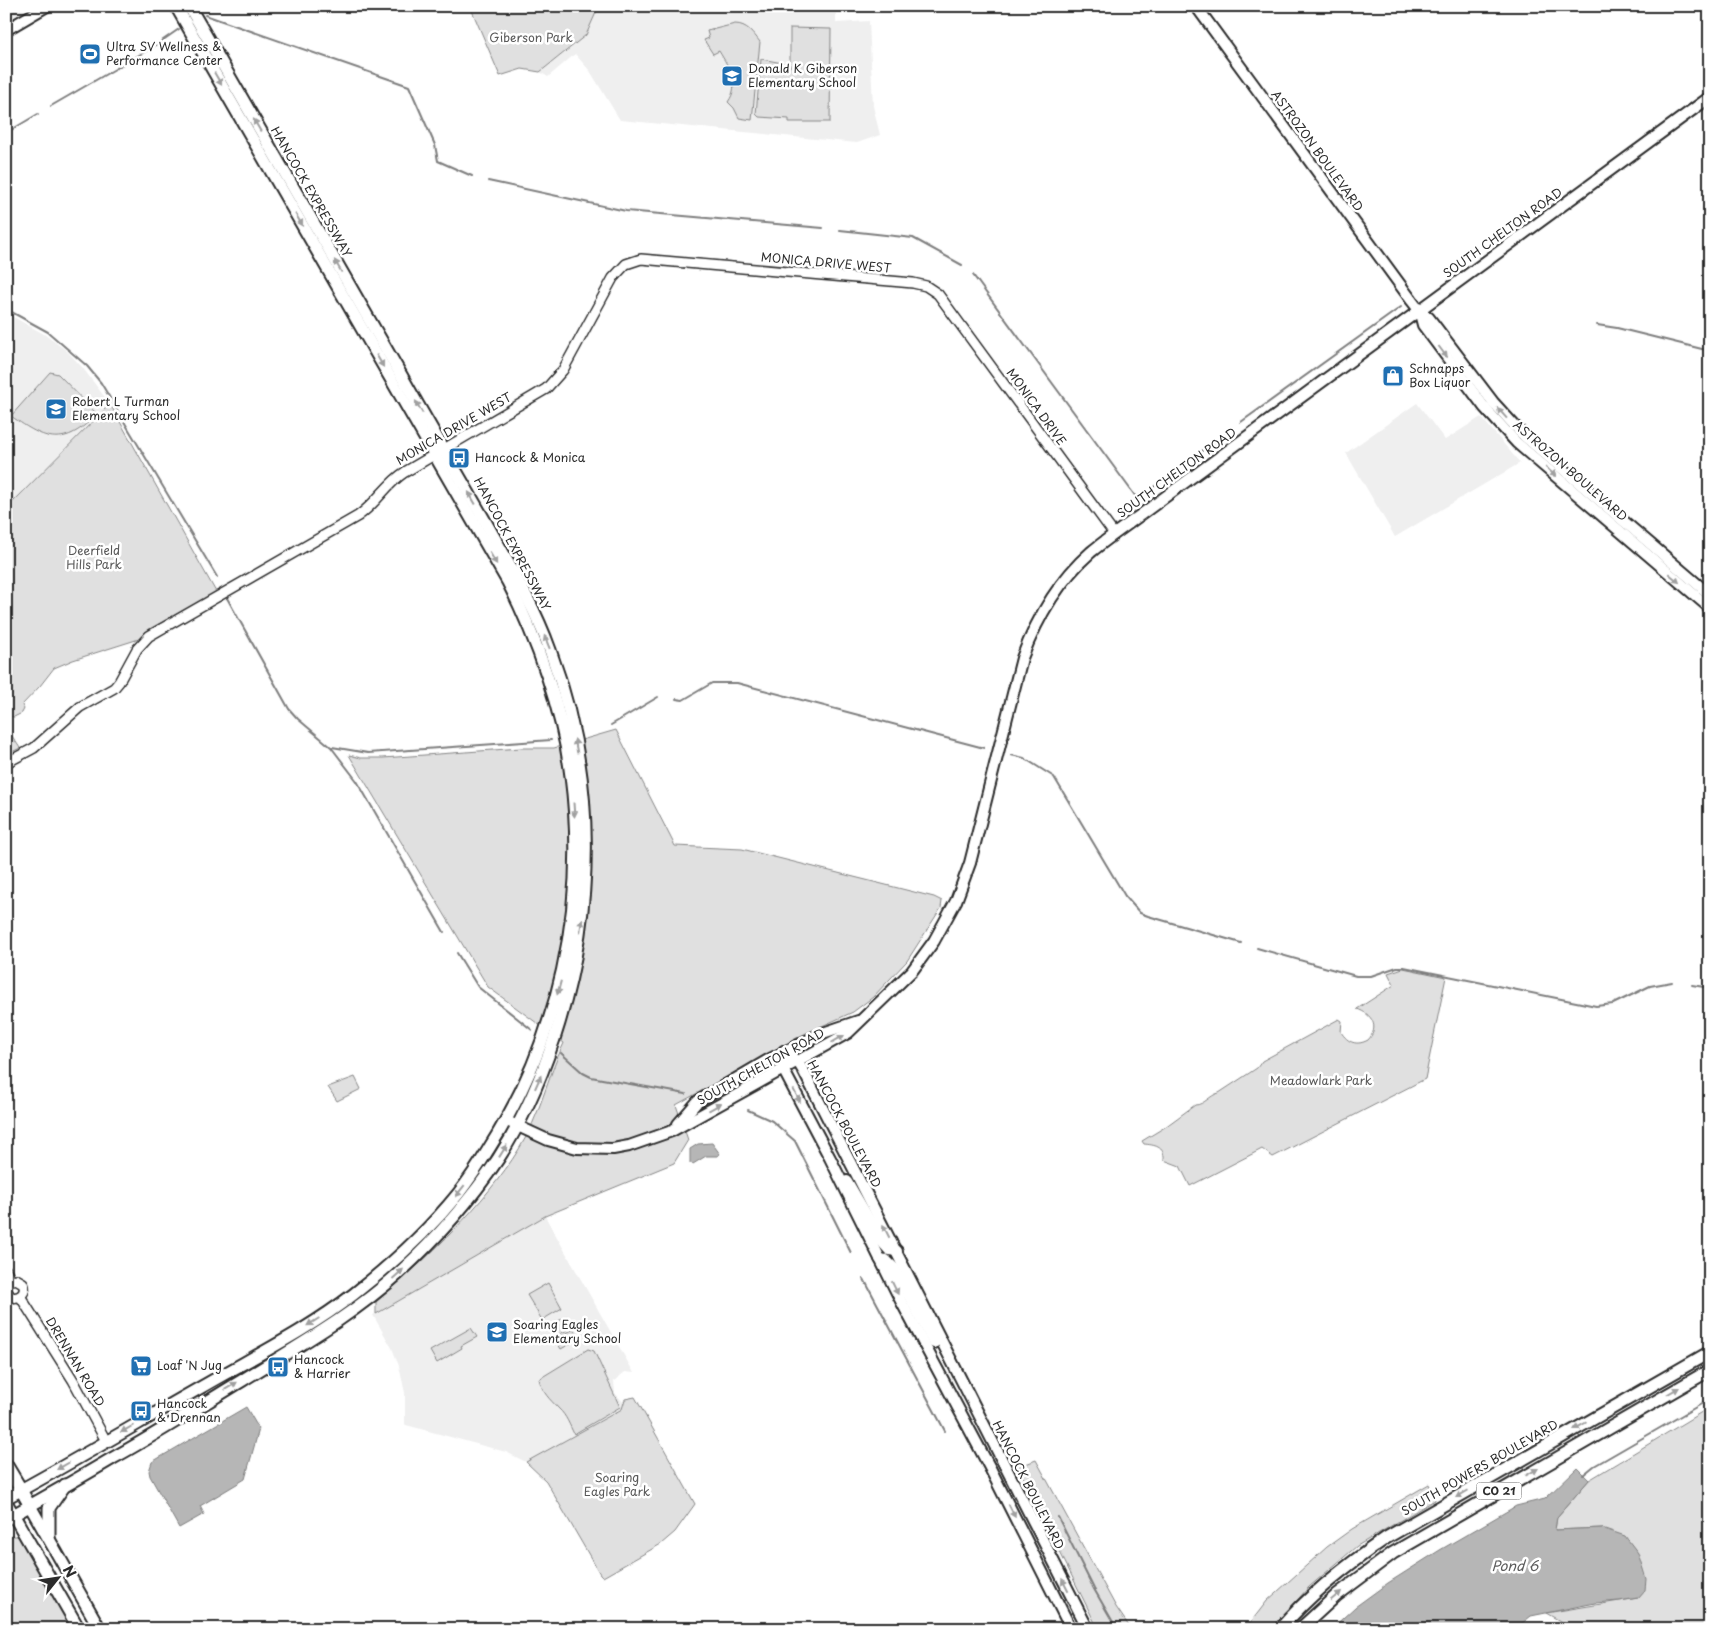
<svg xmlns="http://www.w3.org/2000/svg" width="1716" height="1635" font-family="'Playpen Sans',sans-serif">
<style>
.built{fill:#efefef}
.green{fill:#e0e0e0;stroke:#868686}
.water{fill:#b6b6b6;stroke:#7e7e7e}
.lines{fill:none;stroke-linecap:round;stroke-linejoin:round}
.stream{stroke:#7e7e7e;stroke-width:2}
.tertiary-casing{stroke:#2b2b2b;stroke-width:12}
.secondary-casing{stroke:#2b2b2b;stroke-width:14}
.primary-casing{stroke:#2b2b2b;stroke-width:15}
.trunk-casing{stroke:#2b2b2b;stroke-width:15}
.motorway-casing{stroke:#2b2b2b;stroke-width:16}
.tertiary{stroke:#fff;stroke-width:9}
.secondary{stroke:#fff;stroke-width:10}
.primary{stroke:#fff;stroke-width:11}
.trunk{stroke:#fff;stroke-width:11}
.motorway{stroke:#fff;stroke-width:12}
.oneway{fill:#a0a0a0}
.labels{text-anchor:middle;stroke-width:5;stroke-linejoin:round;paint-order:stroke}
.shield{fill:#fff;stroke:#6b6b6b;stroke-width:1}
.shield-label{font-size:11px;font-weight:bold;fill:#2b2b2b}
.park-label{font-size:12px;fill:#585858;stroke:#fff}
.poi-label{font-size:12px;fill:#2b2b2b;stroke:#fff;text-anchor:start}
.street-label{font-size:12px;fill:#2b2b2b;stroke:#fff}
.water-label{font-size:14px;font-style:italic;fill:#5c5c5c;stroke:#fff}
</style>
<rect width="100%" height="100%" fill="#fff"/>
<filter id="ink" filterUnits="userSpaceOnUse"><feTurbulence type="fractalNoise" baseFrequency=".02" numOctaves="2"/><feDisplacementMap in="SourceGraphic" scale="10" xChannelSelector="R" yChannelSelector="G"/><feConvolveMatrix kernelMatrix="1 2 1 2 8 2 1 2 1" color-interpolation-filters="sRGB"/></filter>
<g filter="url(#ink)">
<g class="built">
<path d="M6 6H32L6 21Z"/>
<path d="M599 6H707L729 13 751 12 779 6H814L818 11 836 6V23L869 21 873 106 880 135 857 143 620 120 590 71 575 54 548 77 540 72 586 35Z"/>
<path d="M6 313 44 334 67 351 82 367 110 404 6 509Z"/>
<path d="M1417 403 1445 440 1481 417 1520 463 1395 537 1346 453Z"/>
<path d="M545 1216 634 1373 625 1372 614 1381 615 1393 624 1403 622 1409 526 1462 506 1452 406 1425 405 1424V1393L399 1366 392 1348 373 1315Z"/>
</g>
<g class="green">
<path d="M470 6H599L586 35 540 72 522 69 500 76Z"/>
<path d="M735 24C747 24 753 33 760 42L752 120 739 118 734 108 728 102C741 84 729 68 719 51L713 54 704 40 709 38 707 31Z"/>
<path d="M790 28 831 29 830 122H789V119L759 117 756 114 761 59 783 63 790 67Z"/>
<path d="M50 372 58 374 97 414C64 448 46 441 11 416Z"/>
<path d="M110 404 216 592 148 630 139 639 73 660 54 668 40 686 22 705 24 709 22 713 14 717 6 716V509Z"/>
<path d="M6 727 20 748 6 755Z"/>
<path d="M616 730 675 846 742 849 934 897 942 901 941 908 907 961 873 997 853 1012 802 1035 676 1105 688 1140 674 1163 545 1216 376 1314V1302C426 1260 485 1204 519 1149 540 1116 547 1078 564 1043L488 987 349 755 361 758H383L521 748H554Z"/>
<path d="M1403 968 1446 977 1425 1079 1273 1157 1262 1149 1190 1186 1180 1166 1164 1160C1165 1146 1154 1145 1144 1144L1142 1141 1165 1127 1195 1105C1204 1105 1210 1095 1219 1093L1257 1068 1262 1061 1339 1019 1342 1021 1341 1032C1348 1043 1357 1046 1368 1040 1380 1027 1372 1014 1357 1009L1394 985 1388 973Z"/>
<path d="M355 1077 361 1089 337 1101 328 1087Z"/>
<path d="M548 1283 562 1308 542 1320 527 1295Z"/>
<path d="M567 1316 573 1327 554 1337 548 1327Z"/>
<path d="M471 1328 477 1337 461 1346 462 1348 437 1363 430 1351Z"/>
<path d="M574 1329 579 1339 561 1349 555 1339Z"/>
<path d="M588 1349 594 1351 620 1407 574 1434C570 1426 566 1415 559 1409 549 1398 543 1394 539 1379Z"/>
<path d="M635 1397 695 1504 675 1532 661 1544 603 1577 600 1574 546 1481 526 1462 622 1409 625 1399Z"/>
<path d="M1710 1407V1629H1574L1546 1613 1638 1598 1602 1528 1555 1530 1557 1517 1589 1480Z"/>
<path d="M1036 1460 1116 1607 1131 1629H1098L1018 1467Z"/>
<path d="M1429 1484 1435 1500 1357 1546 1309 1587 1271 1629H1242L1250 1623 1267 1601 1327 1547 1352 1529Z"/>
<path d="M6 1536H20L74 1629H6Z"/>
</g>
<g class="water">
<path d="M712 1143 720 1154 717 1156H706L693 1164 690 1163V1149L698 1144Z"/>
<path d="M246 1407 259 1429 245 1479 200 1506 204 1514 179 1528 150 1476 149 1471 152 1462Z"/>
<path d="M1577 1468 1589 1480 1557 1517 1555 1530 1602 1528 1625 1536 1638 1553 1646 1579 1645 1590 1638 1598 1619 1601 1595 1603 1531 1616 1515 1629H1331L1355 1607 1388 1583 1440 1550 1516 1506 1545 1499Z"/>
</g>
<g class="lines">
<g class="stream">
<path d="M205 15 409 86 435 145 438 161 472 176"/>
<path d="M51 106 153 47 179 29"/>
<path d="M6 133 38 114"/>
<path d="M488 181 626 211 823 228"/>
<path d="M840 230 913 238 962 265"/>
<path d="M973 275 1136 497 1139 498 1163 480"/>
<path d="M6 309 48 332 87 366 101 383 217 577"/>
<path d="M1597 325 1617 328 1710 351"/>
<path d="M1241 422 1401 307"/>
<path d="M1177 469 1228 432"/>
<path d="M227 598 289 709 298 719 331 747 357 781 444 932"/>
<path d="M676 699 683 700 712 683H737L984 748"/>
<path d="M611 725 658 697"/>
<path d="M332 747 368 753 551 740"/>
<path d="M1011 755 1024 758 1054 777 1125 896 1140 913 1148 916 1241 943"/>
<path d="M1257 948 1356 976H1371L1397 967H1404L1596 1006 1613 1004 1650 986 1672 982"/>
<path d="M457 953 478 987 532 1030"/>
<path d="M1692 985 1710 988"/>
<path d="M561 1053 583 1073 591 1077 686 1094"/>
<path d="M748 1110 772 1121 795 1141 851 1253"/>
<path d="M864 1279 945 1431"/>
<path d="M1583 1475 1594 1466 1710 1399"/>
<path d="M1058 1517 1094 1589 1117 1629"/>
</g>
<g class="tertiary-casing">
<g id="tertiary">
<path d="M6 763 34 748 80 707 114 688 119 682 137 649 149 636 358 516C378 502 386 484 405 472L546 389 563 370 613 278 626 264 641 259 913 283 926 286 938 294 1114 534"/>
<path d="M6 1270 11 1280"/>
<path d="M6 1286 9 1281 16 1279 23 1283C27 1292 21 1299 11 1297L6 1290"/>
<path d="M20 1296 73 1380 106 1441"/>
</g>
</g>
<g class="secondary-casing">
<g id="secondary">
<path d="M1196 6 1412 301 1419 310 1429 318 1493 402 1524 436 1710 595"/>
<path d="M6 30 47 6"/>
<path d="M1419 310 1423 325 1485 408 1517 443 1710 608"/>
<path d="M784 1051 798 1062 804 1072C900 1257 992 1443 1088 1629"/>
<path d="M784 1051 783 1069 830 1158 901 1301 990 1468 1071 1629"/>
<path d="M507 1121 548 1140 577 1148 613 1149 629 1146 672 1131 848 1033 912 971 934 941 956 901 970 863 1022 658C1037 618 1058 581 1091 552 1109 537 1130 523 1150 508L1710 97"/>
<path d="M678 1124 698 1101 768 1060 823 1033 858 1021"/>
<path d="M847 1181 882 1242 889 1250 897 1251"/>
<path d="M880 1259 886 1260 894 1268 934 1343"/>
</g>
</g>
<g class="primary-casing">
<g id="primary">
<path d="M6 1498C73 1462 138 1423 205 1385 255 1356 308 1330 354 1294 391 1265 428 1231 458 1194 469 1180 479 1165 488 1150 559 1039 588 906 571 776 563 712 537 639 508 582L176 6"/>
<path d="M6 1519C42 1499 78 1479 113 1458 157 1434 200 1406 243 1380 296 1347 352 1316 399 1273 436 1239 470 1201 498 1159 522 1122 540 1081 554 1039 596 911 597 777 550 650 534 605 509 564 486 523 458 474 429 425 401 375 331 252 260 129 189 6"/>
</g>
</g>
<g class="trunk-casing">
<g id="trunk">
<path d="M21 1490 100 1629"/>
<path d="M6 1502 79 1629"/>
<path d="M49 1538V1508L65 1485"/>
<path d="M1280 1629C1310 1594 1348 1564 1386 1538L1710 1352"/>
<path d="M1300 1629 1337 1595 1393 1553 1710 1370"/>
</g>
</g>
<g class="motorway-casing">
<path id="motorway" d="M6 1465 21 1490"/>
</g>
<use href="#tertiary" class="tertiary"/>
<use href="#secondary" class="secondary"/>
<use href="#primary" class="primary"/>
<use href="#trunk" class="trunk"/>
<use href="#motorway" class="motorway"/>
</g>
<defs><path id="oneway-solid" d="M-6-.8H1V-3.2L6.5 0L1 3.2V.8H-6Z" transform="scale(1.25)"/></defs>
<g class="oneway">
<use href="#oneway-solid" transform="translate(218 79) rotate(60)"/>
<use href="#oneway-solid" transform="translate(257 125) rotate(-120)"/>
<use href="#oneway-solid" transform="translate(299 220) rotate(60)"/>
<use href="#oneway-solid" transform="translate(338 266) rotate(-120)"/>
<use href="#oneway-solid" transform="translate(1443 352) rotate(53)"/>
<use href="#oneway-solid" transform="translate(380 361) rotate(60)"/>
<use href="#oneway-solid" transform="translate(419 407) rotate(-120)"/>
<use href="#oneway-solid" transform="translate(1502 413) rotate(-131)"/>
<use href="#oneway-solid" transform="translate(1551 472) rotate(41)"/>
<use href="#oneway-solid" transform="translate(472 498) rotate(-120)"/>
<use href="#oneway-solid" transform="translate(493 558) rotate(59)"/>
<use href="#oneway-solid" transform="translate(1674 578) rotate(40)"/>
<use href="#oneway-solid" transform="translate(547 642) rotate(-112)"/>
<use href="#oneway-solid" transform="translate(576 746) rotate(-101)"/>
<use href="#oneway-solid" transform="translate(574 810) rotate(86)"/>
<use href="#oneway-solid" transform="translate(581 926) rotate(-81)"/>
<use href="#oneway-solid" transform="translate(559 988) rotate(105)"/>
<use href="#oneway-solid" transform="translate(838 1039) rotate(-30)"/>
<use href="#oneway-solid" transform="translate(538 1082) rotate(-66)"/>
<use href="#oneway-solid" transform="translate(797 1096) rotate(62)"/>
<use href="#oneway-solid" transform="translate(715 1107) rotate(-29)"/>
<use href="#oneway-solid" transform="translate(503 1151) rotate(-58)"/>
<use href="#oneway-solid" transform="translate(460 1191) rotate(128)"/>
<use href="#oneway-solid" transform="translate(886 1231) rotate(-117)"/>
<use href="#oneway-solid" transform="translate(398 1274) rotate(-42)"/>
<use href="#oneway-solid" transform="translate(895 1288) rotate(64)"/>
<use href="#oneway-solid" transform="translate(313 1322) rotate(148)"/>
<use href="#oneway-solid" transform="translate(231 1386) rotate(-31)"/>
<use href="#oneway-solid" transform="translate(1673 1391) rotate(-30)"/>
<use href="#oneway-solid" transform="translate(1580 1426) rotate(150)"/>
<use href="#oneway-solid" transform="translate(127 1429) rotate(150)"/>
<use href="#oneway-solid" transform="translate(63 1466) rotate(150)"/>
<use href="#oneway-solid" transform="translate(1532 1472) rotate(-30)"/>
<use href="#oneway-solid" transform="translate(1462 1494) rotate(150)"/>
<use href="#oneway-solid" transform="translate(1012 1511) rotate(63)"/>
<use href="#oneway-solid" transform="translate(1065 1585) rotate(-117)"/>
<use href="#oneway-solid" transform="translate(1336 1596) rotate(-40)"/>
</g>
</g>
<defs>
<g id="stadium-square" transform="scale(1.125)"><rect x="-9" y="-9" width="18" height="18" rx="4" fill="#1f6fb2" stroke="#fff"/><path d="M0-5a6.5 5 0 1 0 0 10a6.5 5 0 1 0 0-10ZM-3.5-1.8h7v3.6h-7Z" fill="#fff"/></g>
<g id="school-square" transform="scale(1.125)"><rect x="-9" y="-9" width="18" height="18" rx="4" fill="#1f6fb2" stroke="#fff"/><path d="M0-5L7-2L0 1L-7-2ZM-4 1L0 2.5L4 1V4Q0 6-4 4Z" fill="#fff"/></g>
<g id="shop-square" transform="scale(1.125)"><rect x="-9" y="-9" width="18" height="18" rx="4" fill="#1f6fb2" stroke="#fff"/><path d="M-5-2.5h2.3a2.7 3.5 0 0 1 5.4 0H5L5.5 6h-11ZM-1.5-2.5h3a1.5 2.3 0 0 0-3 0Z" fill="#fff"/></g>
<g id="bus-square" transform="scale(1.125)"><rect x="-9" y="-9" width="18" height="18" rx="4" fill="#1f6fb2" stroke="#fff"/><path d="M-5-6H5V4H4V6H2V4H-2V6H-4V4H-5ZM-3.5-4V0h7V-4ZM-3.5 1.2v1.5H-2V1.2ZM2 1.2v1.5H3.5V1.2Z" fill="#fff"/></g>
<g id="supermarket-square" transform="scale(1.125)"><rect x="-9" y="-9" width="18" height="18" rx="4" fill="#1f6fb2" stroke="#fff"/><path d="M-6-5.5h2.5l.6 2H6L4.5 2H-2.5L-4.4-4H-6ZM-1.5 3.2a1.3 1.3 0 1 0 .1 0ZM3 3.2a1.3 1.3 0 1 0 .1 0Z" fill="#fff"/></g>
</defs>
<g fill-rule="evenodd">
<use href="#stadium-square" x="90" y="54"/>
<use href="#school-square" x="732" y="76"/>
<use href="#shop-square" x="1393" y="376"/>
<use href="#school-square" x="56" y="409"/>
<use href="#bus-square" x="459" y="458"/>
<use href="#school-square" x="497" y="1332"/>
<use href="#supermarket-square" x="141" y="1366"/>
<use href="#bus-square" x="278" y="1367"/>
<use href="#bus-square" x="141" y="1411"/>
</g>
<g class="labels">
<rect class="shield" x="1476.5" y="1482.5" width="45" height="17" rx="4"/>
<g class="shield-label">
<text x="1499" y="1495">CO 21</text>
</g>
<g class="park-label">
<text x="531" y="42">Giberson Park</text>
<text x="94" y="555">Deerfield<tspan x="94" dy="14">Hills Park</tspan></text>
<text x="1321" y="1085">Meadowlark Park</text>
<text x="617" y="1482">Soaring<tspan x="617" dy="14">Eagles Park</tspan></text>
</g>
<g class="poi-label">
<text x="106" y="51">Ultra SV Wellness &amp;<tspan x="106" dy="14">Performance Center</tspan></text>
<text x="748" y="73">Donald K Giberson<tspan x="748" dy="14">Elementary School</tspan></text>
<text x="1409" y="373">Schnapps<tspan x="1409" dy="14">Box Liquor</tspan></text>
<text x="72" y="406">Robert L Turman<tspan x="72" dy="14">Elementary School</tspan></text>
<text x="475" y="462">Hancock &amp; Monica</text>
<text x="513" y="1329">Soaring Eagles<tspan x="513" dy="14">Elementary School</tspan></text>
<text x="294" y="1364">Hancock<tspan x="294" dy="14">&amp; Harrier</tspan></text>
<text x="157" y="1370">Loaf 'N Jug</text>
<text x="157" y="1408">Hancock<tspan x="157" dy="14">&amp; Drennan</tspan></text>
</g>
<g class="street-label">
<text transform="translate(1317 151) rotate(54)" y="4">ASTROZON BOULEVARD</text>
<text transform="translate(311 192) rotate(60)" y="4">HANCOCK EXPRESSWAY</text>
<text transform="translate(1503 233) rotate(-36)" y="4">SOUTH CHELTON ROAD</text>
<text transform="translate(826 263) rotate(5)" y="4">MONICA DRIVE WEST</text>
<text transform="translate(1036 407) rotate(54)" y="4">MONICA DRIVE</text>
<text transform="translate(454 429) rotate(-30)" y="4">MONICA DRIVE WEST</text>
<text transform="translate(1570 471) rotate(41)" y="4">ASTROZON BOULEVARD</text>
<text transform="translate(1177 473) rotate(-36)" y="4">SOUTH CHELTON ROAD</text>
<text transform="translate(512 544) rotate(62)" y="4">HANCOCK EXPRESSWAY</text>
<text transform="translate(761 1067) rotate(-29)" y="4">SOUTH CHELTON ROAD</text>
<text transform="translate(844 1124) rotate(62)" y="4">HANCOCK BOULEVARD</text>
<text transform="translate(75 1362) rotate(59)" y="4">DRENNAN ROAD</text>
<text transform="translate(1480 1468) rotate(-30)" y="4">SOUTH POWERS BOULEVARD</text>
<text transform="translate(1028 1485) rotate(63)" y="4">HANCOCK BOULEVARD</text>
</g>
<g class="water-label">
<text x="1515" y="1571">Pond 6</text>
</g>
</g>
<rect width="1716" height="1635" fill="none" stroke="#fff" stroke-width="25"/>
<rect x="12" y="12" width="1691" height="1610" fill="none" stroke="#2b2b2b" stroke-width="2" filter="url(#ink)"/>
<g transform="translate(58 1578) rotate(60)" stroke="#ffffff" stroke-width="4" paint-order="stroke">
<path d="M0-4L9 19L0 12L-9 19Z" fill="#2b2b2b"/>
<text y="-8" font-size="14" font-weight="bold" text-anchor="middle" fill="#2b2b2b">N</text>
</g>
</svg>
